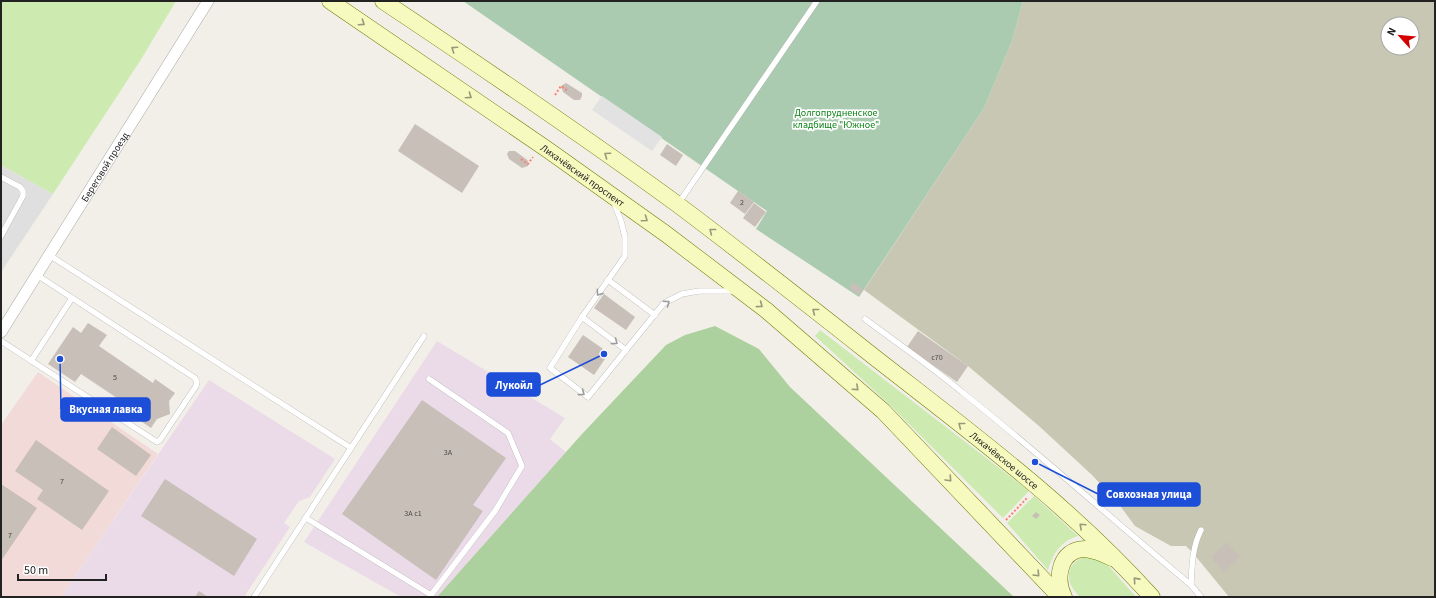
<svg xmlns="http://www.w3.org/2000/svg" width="1436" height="598" font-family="'Source Sans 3',sans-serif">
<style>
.residential{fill:#e0dfdf}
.commercial{fill:#f2dad9}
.industrial{fill:#ebdbe8}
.construction{fill:#c7c7b4;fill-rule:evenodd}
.grass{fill:#cdebb0}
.forest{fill:#add19e}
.cemetery{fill:#aacbaf}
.parking{fill:#e2e2e2}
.building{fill:#c7bfb8}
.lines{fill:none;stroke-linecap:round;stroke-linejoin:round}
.service-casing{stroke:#a9a9a9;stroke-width:6}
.minor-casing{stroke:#a9a9a9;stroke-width:12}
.secondary-casing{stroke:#707d05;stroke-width:17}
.path{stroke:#fa8072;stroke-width:2;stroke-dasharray:2 2;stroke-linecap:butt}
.service{stroke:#fff;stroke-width:5.5}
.minor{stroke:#fff;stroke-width:11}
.secondary{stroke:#f7fabf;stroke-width:16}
.oneway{stroke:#979978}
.oneway2{stroke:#9c9c9c}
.labels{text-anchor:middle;stroke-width:3.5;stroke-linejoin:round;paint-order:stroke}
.number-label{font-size:8px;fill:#4b4948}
.park-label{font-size:10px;fill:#0c8416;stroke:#fff}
.street-label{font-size:10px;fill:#222;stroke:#fff}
.leader{fill:none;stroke:#1d4ed8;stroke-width:1.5}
.callout-dot{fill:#1d4ed8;stroke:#fff;stroke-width:1.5}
.callout{fill:#1d4ed8;stroke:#1d4ed8;stroke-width:1.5}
.callout-label{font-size:11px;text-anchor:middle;font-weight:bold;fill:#fff}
</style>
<rect width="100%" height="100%" fill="#f2efe9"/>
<path class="residential" d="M1 165 53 194 1 272Z"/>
<path class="commercial" d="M38 372 158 454 61 597H1V425Z"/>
<g class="industrial">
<path d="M437 341 565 418 550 439 566 452 437 597H401L304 542Z"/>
<path d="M209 380 335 459 310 497 299 501 284 523 290 527 244 597H61Z"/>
</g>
<path class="construction" d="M1023 1H1435V597H1229L1193 553 1186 546H1171L1135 526 1118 503 1092 475 1039 426 968 366 864 290 984 108 1012 41ZM1388 24H1412V48H1388Z"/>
<g class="grass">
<path d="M1 1H176L140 61 53 194 1 165Z"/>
<path d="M820 330 1029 491 1003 518 889 404 815 336Z"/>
<path d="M1034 496 1078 536C1061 541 1053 553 1048 570L1007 523Z"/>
<path d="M1087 556 1106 563 1136 597H1080C1064 582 1064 563 1087 556Z"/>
</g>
<path class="forest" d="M715 326 759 349 790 387 1014 597H437L582 434 666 345 685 335Z"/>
<path class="cemetery" d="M463 1H1023L1012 41 984 108 859 297 756 229 767 211Z"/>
<path class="parking" d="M602 96 662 137 652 151 592 110Z"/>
<g class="building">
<path d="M566 83 582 93V96L580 100H574L563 92 561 86Z"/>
<path d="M415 124 479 166 462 193 398 151Z"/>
<path d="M667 144 683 155 676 166 660 155Z"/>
<path d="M509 151H515L526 159 528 161V166L522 168 509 159 507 154Z"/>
<path d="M738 191 754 202 745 214 730 203Z"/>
<path d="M754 203 766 212 755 227 743 218Z"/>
<path d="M853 282 863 289 859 295 849 288Z"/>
<path d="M604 294 635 317 626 330 594 308Z"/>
<path d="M88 323 107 335 99 346 153 383 155 379 175 393 169 401 170 414 157 419 151 428 120 407 123 402 81 374 75 382 48 364 73 327 81 333Z"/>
<path d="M918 331 968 366 957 382 907 347Z"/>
<path d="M583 335 609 353 594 375 568 357Z"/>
<path d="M422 400 506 458 473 505 483 511 436 580 342 514Z"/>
<path d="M112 427 151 455 136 476 97 449Z"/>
<path d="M36 440 109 491 82 530 37 499 43 490 15 471Z"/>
<path d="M165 479 257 539 234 576 141 516Z"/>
<path d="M1 484 37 508 1 561Z"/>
<path d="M1036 512 1040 515 1036 519 1032 516Z"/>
<path d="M1227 542 1240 557 1224 572 1211 557Z"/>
<path d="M199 591 208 597H195Z"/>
</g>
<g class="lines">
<g class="service-casing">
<g id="service">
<path d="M1 177 20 187 23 191V196L1 236"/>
<path d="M614 203 621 221 625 237V256L582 317 550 368 588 397 664 303 682 294 699 291H735"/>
<path d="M678 204 817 1"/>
<path d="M49 255 351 448"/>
<path d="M608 280 655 315"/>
<path d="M582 317 626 350"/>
<path d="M865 319C897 343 931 366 962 392 1040 454 1114 521 1191 585"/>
<path d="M1 341 157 442 160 440 196 386 197 382 195 378 37 275"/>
<path d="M31 361 72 298"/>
<path d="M306 518 431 595 495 511 522 466 508 433 429 379"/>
<path d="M254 597 424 336"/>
<path d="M1201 597 1191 585C1192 566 1192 548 1201 530"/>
</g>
</g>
<g class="minor-casing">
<g id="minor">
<path id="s1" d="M1 332 208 1"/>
</g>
</g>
<g class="secondary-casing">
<g id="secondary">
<path id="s2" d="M330 1 548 150 666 234 766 310 883 411 1060 597"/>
<path id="s3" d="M383 1C482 67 581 134 677 204 745 255 812 308 878 360 974 435 1070 506 1152 597"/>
<path d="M1064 597C1055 579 1059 549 1085 549 1094 550 1104 554 1112 558"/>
</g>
</g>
<g class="path">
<path d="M555 95 561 86 568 91"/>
<path d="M521 159 528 164 533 157"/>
<path d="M1006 520 1028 497"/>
</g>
<use href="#service" class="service"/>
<use href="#minor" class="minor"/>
<use href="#secondary" class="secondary"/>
</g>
<defs><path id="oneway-chevron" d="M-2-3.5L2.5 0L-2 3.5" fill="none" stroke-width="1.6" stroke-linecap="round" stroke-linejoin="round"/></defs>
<g class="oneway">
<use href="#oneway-chevron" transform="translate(362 23) rotate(34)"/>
<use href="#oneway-chevron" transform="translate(454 49) rotate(-146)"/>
<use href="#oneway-chevron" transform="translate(469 96) rotate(34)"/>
<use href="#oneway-chevron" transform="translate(607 155) rotate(-145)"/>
<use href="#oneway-chevron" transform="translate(645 219) rotate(35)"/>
<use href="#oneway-chevron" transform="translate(712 231) rotate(-142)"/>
<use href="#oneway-chevron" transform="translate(760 305) rotate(37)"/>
<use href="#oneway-chevron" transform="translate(815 311) rotate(-142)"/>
<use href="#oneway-chevron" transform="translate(856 388) rotate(42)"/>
<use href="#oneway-chevron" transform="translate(961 425) rotate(-142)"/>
<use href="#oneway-chevron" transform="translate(949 479) rotate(47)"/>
<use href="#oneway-chevron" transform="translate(1082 526) rotate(-137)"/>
<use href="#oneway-chevron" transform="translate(1037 574) rotate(46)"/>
<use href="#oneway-chevron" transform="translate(1136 580) rotate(-132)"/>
</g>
<g class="oneway2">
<use href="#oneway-chevron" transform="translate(599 293) rotate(126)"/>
<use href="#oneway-chevron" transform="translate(667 303) rotate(-36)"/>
<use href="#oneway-chevron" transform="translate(615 342) rotate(37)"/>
<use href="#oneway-chevron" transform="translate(582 393) rotate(37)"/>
</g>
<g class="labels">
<g class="number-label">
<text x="742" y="205">2</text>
<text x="937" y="360">с70</text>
<text x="115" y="380">5</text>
<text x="448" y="455">3А</text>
<text x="62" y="484">7</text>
<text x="413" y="516">3А с1</text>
<text x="10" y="538">7</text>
</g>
<g class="park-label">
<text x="836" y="116">Долгопрудненское<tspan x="836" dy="12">кладбище "Южное"</tspan></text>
</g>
<g class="street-label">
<text dy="4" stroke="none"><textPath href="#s1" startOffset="195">Береговой проезд</textPath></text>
<text dy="4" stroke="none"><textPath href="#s2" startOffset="307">Лихачёвский проспект</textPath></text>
<text dy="4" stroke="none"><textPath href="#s3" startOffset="773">Лихачёвское шоссе</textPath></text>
</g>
</g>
<path class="leader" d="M604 354L540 385M60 359L61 409M1035 462L1098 494"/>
<g class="callout-dot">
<circle cx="604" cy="354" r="4"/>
<circle cx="60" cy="359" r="4"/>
<circle cx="1035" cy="462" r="4"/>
</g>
<g class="callout">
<rect x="487" y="373" width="53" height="23" rx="4"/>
<rect x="61" y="398" width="89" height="23" rx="4"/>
<rect x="1098" y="483" width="102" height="23" rx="4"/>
</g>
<g class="callout-label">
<text x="514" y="389">Лукойл</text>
<text x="106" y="413">Вкусная лавка</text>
<text x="1149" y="498">Совхозная улица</text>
</g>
<rect width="1436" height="598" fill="none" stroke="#222222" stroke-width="4"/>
<g transform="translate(1400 36) rotate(297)"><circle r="19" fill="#ffffff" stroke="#a7a7a7"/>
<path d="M0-3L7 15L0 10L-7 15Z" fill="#d40000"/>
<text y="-6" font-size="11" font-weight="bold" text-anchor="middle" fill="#222222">N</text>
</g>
<path d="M18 574v6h88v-6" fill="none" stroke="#222222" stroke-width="2"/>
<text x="24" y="574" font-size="12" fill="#222222" stroke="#ffffff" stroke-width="3" paint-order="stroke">50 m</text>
</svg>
